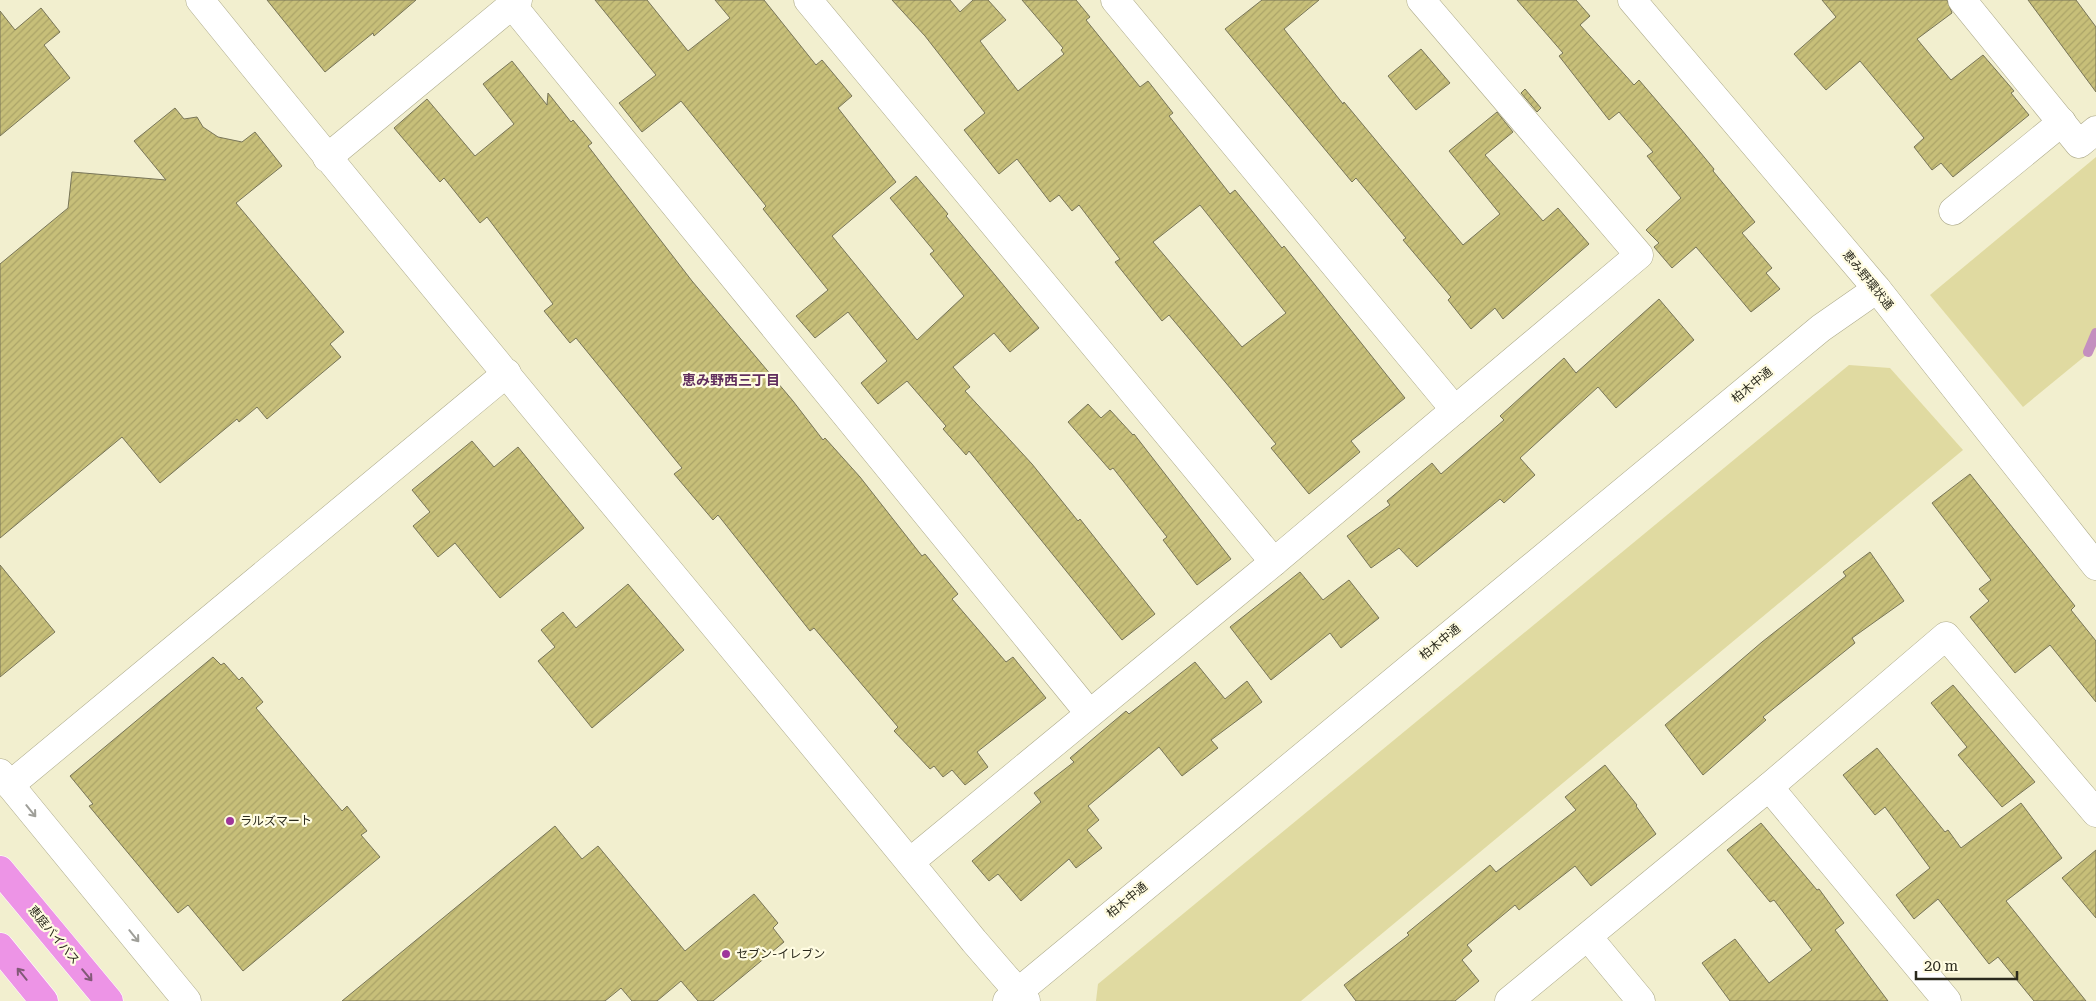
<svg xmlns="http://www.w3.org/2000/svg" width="2096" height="1001" font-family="'Roboto Serif','Noto Sans JP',serif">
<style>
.green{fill:#e0daa1}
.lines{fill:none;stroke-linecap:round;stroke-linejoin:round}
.stream{stroke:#c48fbf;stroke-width:10}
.building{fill:url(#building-hatch);stroke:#787558;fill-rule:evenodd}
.minor-casing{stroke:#aeab8c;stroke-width:29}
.highway-casing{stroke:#fff;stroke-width:29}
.minor{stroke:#fff;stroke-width:28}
.highway{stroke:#ed94e6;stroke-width:28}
.oneway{stroke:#9f9f99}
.oneway2{stroke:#825977}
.poi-dot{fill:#9e369a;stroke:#fffce2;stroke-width:2}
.labels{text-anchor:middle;stroke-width:4.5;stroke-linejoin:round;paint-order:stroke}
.street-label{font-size:12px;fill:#2a291c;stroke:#fffce2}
.poi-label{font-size:12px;fill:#2a291c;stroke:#fffce2;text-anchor:start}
.neighbourhood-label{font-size:14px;font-weight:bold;fill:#612e5e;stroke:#fffce2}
</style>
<defs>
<pattern id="building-hatch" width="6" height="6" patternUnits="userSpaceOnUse" patternTransform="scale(1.25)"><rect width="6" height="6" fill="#c7bf79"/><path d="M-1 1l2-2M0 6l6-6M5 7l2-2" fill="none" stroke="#aba468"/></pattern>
</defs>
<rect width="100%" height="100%" fill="#f2efcf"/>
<g class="green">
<path d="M2096 157V347L2023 407 1930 295Z"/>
<path d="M1849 365 1890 368 1963 450 1301 1001H1096L1098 984Z"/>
</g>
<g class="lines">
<path class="stream" d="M2088 352 2096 333"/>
</g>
<g class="building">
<path d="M267 0H416L374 36 373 33 325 72Z"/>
<path d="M595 0H647L688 51 730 18 715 0H764L816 65 822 60 852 96 838 108 896 182 832 236 917 340 964 296 930 254 934 251 890 198 916 176 948 214 946 216 1039 328 1010 352 994 333 953 367 970 387 965 391 1032 464 1078 521 1080 519 1155 614 1122 640 969 451 966 455 943 429 946 426 907 381 878 404 861 383 887 361 848 312 815 338 796 316 828 290 763 209 766 206 681 101 642 132 619 103 656 75Z"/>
<path d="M892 0H950L960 12 973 0H988L1006 20 980 41 1018 91 1064 54 1061 50 1063 48 1022 0H1076L1090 17 1086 20 1140 87 1148 81 1173 113 1169 116 1230 194 1235 190 1282 248 1284 246 1405 398 1351 441 1360 452 1309 494 1271 448 1276 444 1226 383 1169 315 1162 321 1115 262 1120 259 1079 205 1072 211 1059 195 1050 202 1017 159 999 174 964 130 985 113 925 36ZM1200 205 1286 313 1242 347 1153 242Z"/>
<path d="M1262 0H1319L1284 29 1343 104 1344 102 1463 245 1500 214 1449 151 1497 112 1513 132 1485 155 1543 221 1558 208 1589 244 1503 319 1495 308 1471 329 1448 300 1451 297 1403 240 1406 238 1356 178 1352 182 1225 29Z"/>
<path d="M1517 0H1576L1590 16 1580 25 1634 85 1639 80 1681 129 1714 169 1713 171 1755 222 1742 233 1772 268 1766 273 1780 289 1751 312 1696 247 1672 268 1654 247 1659 243 1646 230 1681 198 1647 156 1653 152 1619 112 1609 120 1559 56 1563 53Z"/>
<path d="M1822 0H1947L1952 13 1917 39 1951 80 1983 55 2014 91 2011 93 2029 115 1953 177 1941 163 1932 170 1914 147 1924 138 1860 61 1826 90 1794 54 1836 17Z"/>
<path d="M2028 0H2076L2096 27V92Z"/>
<path d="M41 8 60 32 44 45 70 78 0 136V11L15 30Z"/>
<path d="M1421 49 1450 83 1416 110 1388 76Z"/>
<path d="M512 61 547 105 548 93 571 122 573 120 592 143 588 146 692 281 793 401 823 440 825 438 860 477 922 556 925 554 958 594 952 599 1006 662 1013 657 1046 698 977 752 988 767 965 785 952 770 943 777 934 766 930 769 894 731 898 727 814 628 810 631 718 515 713 520 674 474 682 468 576 338 570 343 544 311 553 304 487 217 480 223 444 178 440 182 394 128 427 99 475 156 514 124 483 84Z"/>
<path d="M1525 89 1541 108 1537 112 1521 93Z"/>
<path d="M175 108 184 119 197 117 203 127 218 137 242 142 255 132 282 166 236 203 344 332 330 344 341 357 267 419 257 407 239 422 237 419 160 483 122 437 0 538V264L68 208 72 172 166 180 134 141Z"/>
<path d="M1659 299 1694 340 1616 408 1598 387 1520 458 1535 475 1504 503 1500 499 1417 567 1399 548 1371 568 1347 536 1390 505 1387 501 1432 463 1441 474 1504 420 1500 416 1564 358 1576 373Z"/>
<path d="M1088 404 1101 418 1110 410 1133 435 1134 434 1231 559 1197 585 1163 540 1167 537 1113 468 1110 470 1068 422Z"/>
<path d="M472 441 494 467 518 447 584 528 500 598 455 543 438 557 413 526 430 512 412 490Z"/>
<path d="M1970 474 2075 606 2071 610 2096 641V702L2050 645 2015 673 1970 617 1989 601 1979 589 1991 580 1932 503Z"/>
<path d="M1870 552 1904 601 1852 638 1855 643 1763 717 1766 720 1703 775 1665 725 1762 642 1846 576 1843 572Z"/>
<path d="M0 565 55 632 0 677Z"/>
<path d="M1300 572 1323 600 1349 580 1379 618 1341 648 1330 633 1271 680 1230 627Z"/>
<path d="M628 584 684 650 592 728 538 661 555 647 541 630 563 612 576 628Z"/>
<path d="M213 657 221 665 224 663 239 680 242 677 263 702 256 708 342 811 347 806 367 831 361 835 380 857 243 971 188 905 178 913 89 806 93 804 70 776Z"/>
<path d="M1195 662 1225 699 1247 681 1262 702 1211 740 1218 748 1182 776 1159 747 1088 806 1099 820 1087 830 1102 848 1076 868 1069 859 1021 901 998 874 989 881 972 861 1041 802 1034 793 1074 762 1070 758 1126 711 1129 714Z"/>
<path d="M1953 685 2035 782 2002 807 1958 755 1967 747 1931 703Z"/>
<path d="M1877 748 1945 832 1948 830 1961 848 2021 803 2062 858 2006 901 2086 1001H2034L1998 957 1989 964 1938 899 1914 919 1896 895 1930 868 1885 807 1875 815 1843 775Z"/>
<path d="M1605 765 1637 805 1636 806 1656 834 1591 886 1575 866 1519 910 1515 905 1467 945 1472 951 1462 960 1479 981 1455 1001H1356L1344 985 1409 935 1407 933 1490 865 1496 872 1576 810 1565 797Z"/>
<path d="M1761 823 1817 890 1819 889 1844 923 1835 930 1888 1001H1730L1702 963 1735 939 1769 983 1812 950 1774 900 1770 902 1727 850Z"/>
<path d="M555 826 582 859 598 846 685 951 754 894 778 923 773 928 784 942 713 1001H698L681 981 657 1001H632L621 988 605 1001H342Z"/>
<path d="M2096 850V918L2062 878Z"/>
</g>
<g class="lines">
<g class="minor-casing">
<g id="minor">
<path d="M200 0C455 316 717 626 974 941L1026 1001"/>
<path d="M808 0 1274 562"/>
<path d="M1115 0 1455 410"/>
<path d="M1632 0 1877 289 2096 566"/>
<path d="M1962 0 2079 144 2096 130"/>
<path d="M512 5 1089 713"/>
<path d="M327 158 518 0"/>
<path d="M1953 211 2062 122"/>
<path d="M0 773 187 1001"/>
<path d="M10 785 507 373"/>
<path d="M1769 787 1947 1001"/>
<path d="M910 862 1274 562 1639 255 1421 0"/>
<path d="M1588 937 1641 1001"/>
<path d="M1007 1001 1821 328 1877 289"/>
<path d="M1509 1001 1769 787 1946 636 2096 813"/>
</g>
</g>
<g class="highway-casing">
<g id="highway">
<path d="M0 870 109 1001"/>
<path d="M0 947 44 1001"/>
</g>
</g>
<use href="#minor" class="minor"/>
<use href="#highway" class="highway"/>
</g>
<defs><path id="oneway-shaft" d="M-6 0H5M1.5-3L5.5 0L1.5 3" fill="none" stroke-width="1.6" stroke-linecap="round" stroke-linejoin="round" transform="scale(1.25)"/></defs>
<g class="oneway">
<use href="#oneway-shaft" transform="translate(31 811) rotate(51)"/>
<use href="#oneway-shaft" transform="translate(134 936) rotate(51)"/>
</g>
<g class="oneway2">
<use href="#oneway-shaft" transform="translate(22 974) rotate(-129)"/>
<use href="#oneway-shaft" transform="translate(87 975) rotate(50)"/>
</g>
<g class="poi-dot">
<circle cx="230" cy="821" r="5"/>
<circle cx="726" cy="954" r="5"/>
</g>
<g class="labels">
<g class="street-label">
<text transform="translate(1868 280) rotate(51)" y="4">恵み野環状通</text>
<text transform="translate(1752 385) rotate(-39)" y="4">柏木中通</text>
<text transform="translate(1440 642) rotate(-39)" y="4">柏木中通</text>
<text transform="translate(1127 900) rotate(-39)" y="4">柏木中通</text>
<text transform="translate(54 935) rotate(50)" y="4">恵庭バイパス</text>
</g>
<g class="poi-label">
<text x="240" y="825">ラルズマート</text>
<text x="736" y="958">セブン-イレブン</text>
</g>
<g class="neighbourhood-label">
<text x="731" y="385">恵み野西三丁目</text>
</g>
</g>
<path d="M1916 971v8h101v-8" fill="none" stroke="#2a291c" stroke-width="2.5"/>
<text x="1924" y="971" font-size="15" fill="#2a291c" stroke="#fffce2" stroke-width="4" paint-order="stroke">20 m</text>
</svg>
